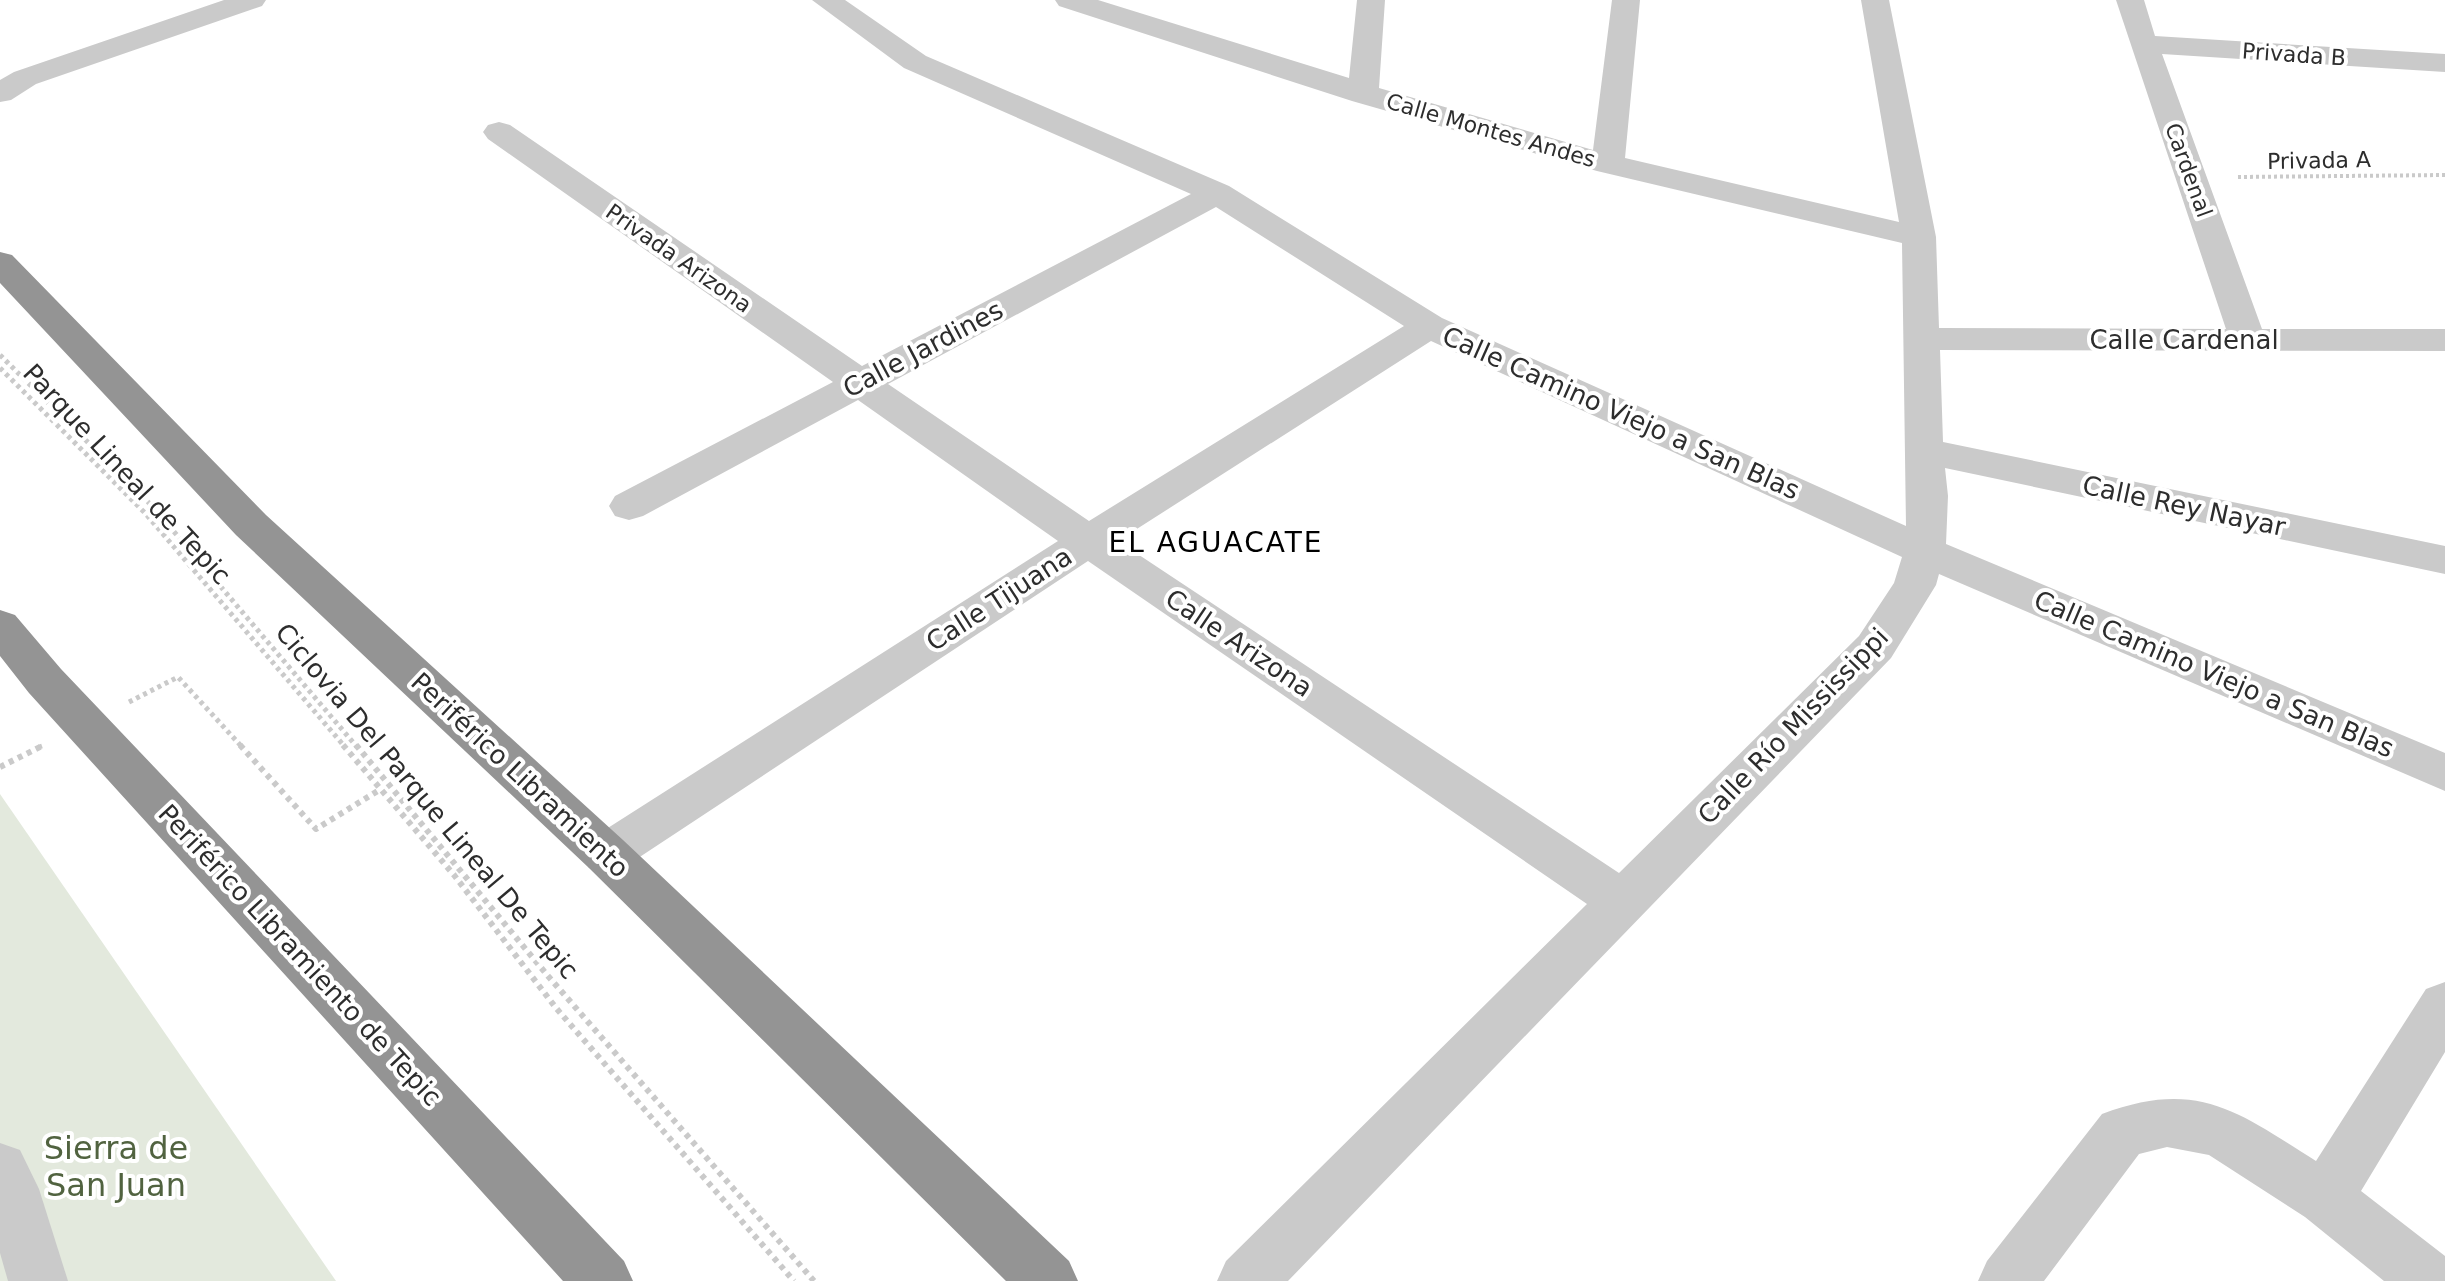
<svg xmlns="http://www.w3.org/2000/svg" width="2445" height="1281" font-family="'DejaVu Sans',sans-serif">
<style>
.green{fill:#e3e9dd}
.lines{fill:none;stroke-linecap:round;stroke-linejoin:round}
.path-far2{stroke:#cacaca;stroke-width:4;stroke-dasharray:3 3;stroke-linecap:butt}
.path-far1{stroke:#cacaca;stroke-width:5;stroke-dasharray:4 4;stroke-linecap:butt}
.path{stroke:#cacaca;stroke-width:6;stroke-dasharray:5 5;stroke-linecap:butt}
.minor{fill:#cacaca;fill-rule:evenodd}
.highway{fill:#949494;fill-rule:evenodd}
.labels{text-anchor:middle;stroke-width:8;stroke-linejoin:round;paint-order:stroke}
.far-street-label{font-size:22px;fill:#2d2d2d;stroke:#fff}
.street-label{font-size:26px;fill:#2d2d2d;stroke:#fff}
.neighbourhood-label{font-size:28px;letter-spacing:2px;fill:#000;stroke:#fff}
.near-park-label{font-size:32px;fill:#516340;stroke:#fff}
</style>
<rect width="100%" height="100%" fill="#fff"/>
<path class="green" d="M0 794 336 1281H0Z"/>
<g class="lines">
<path class="path-far2" d="M2238 177 2445 175"/>
<g class="path-far1">
<path d="M0 355 153 507 357 747"/>
<path d="M0 368 145 513 345 747"/>
<path d="M129 702 178 677 242 747"/>
<path d="M39 747 42 746"/>
</g>
<g class="path">
<path d="M240 745 316 829 381 789"/>
<path d="M343 745 454 875 556 1008 794 1281"/>
<path d="M356 745 548 976 814 1281"/>
<path d="M0 767 42 746"/>
</g>
<g class="minor">
<path d="M224 0H266L262 6 36 84 11 100 0 102V80L14 72Z"/>
<path d="M812 0H845L926 56 1229 186 1442 318 1906 526 1902 243 1597 171 1352 101 1059 6 1055 0H1098L1349 78 1357 0H1385L1379 88 1593 150 1612 0H1640L1625 158 1899 222 1861 0H1889L1936 237 1939 328 2226 329 2116 0H2144L2155 36 2445 54V72L2162 54 2262 329H2445V351L1940 350 1943 442 2445 546V574L1945 468 1948 496 1946 544 2445 753V791L1939 574 1936 585 1891 658 1288 1281H1217L1226 1261 1587 904 1088 561 623 868 606 874 589 868 581 854 589 840 1058 541 858 400 643 516 629 520 615 516 609 506 615 496 833 382 488 139 483 132 488 125 499 122 510 125 862 366 1191 194 904 68ZM1216 207 1404 326 1089 521 888 384ZM1431 341 1902 557 1894 583 1859 636 1619 873 1118 541Z"/>
<path d="M2445 982V1052L2361 1191 2445 1256V1281H2384L2305 1217 2209 1155 2167 1147 2139 1154 2044 1281H1978L1987 1261 2102 1114C2198 1078 2238 1112 2316 1161L2426 989Z"/>
<path d="M0 1143 20 1150 39 1189 68 1281H8L0 1253Z"/>
</g>
<g class="highway">
<path d="M0 252 12 255 266 515 623 840 1069 1261 1078 1281H1006L589 868 236 535 0 283Z"/>
<path d="M0 610 15 615 61 669 624 1261 633 1281H563L29 693 0 656Z"/>
</g>
</g>
<g class="labels">
<g class="far-street-label">
<text transform="translate(2294 54) rotate(4)" y="8">Privada B</text>
<text transform="translate(1491 130) rotate(16)" y="8">Calle Montes Andes</text>
<text transform="translate(2319 160) rotate(-1)" y="8">Privada A</text>
<text transform="translate(2189 170) rotate(70)" y="8">Cardenal</text>
<text transform="translate(679 258) rotate(35)" y="8">Privada Arizona</text>
</g>
<g class="street-label">
<text x="2184" y="349">Calle Cardenal</text>
<text transform="translate(923 349) rotate(-28)" y="9">Calle Jardines</text>
<text transform="translate(1621 413) rotate(24)" y="9">Calle Camino Viejo a San Blas</text>
<text transform="translate(127 474) rotate(47)" y="9">Parque Lineal de Tepic</text>
<text transform="translate(2184 506) rotate(12)" y="9">Calle Rey Nayar</text>
<text transform="translate(999 599) rotate(-33)" y="9">Calle Tijuana</text>
<text transform="translate(1239 643) rotate(34)" y="9">Calle Arizona</text>
<text transform="translate(2214 674) rotate(23)" y="9">Calle Camino Viejo a San Blas</text>
<text transform="translate(1793 726) rotate(-46)" y="9">Calle Río Mississippi</text>
<text transform="translate(520 775) rotate(43)" y="9">Periférico Libramiento</text>
<text transform="translate(427 801) rotate(50)" y="9">Ciclovia Del Parque Lineal De Tepic</text>
<text transform="translate(300 955) rotate(47)" y="9">Periférico Libramiento de Tepic</text>
</g>
<g class="neighbourhood-label">
<text x="1216" y="552">EL AGUACATE</text>
</g>
<g class="near-park-label">
<text x="116" y="1159">Sierra de<tspan x="116" dy="37">San Juan</tspan></text>
</g>
</g>
</svg>
